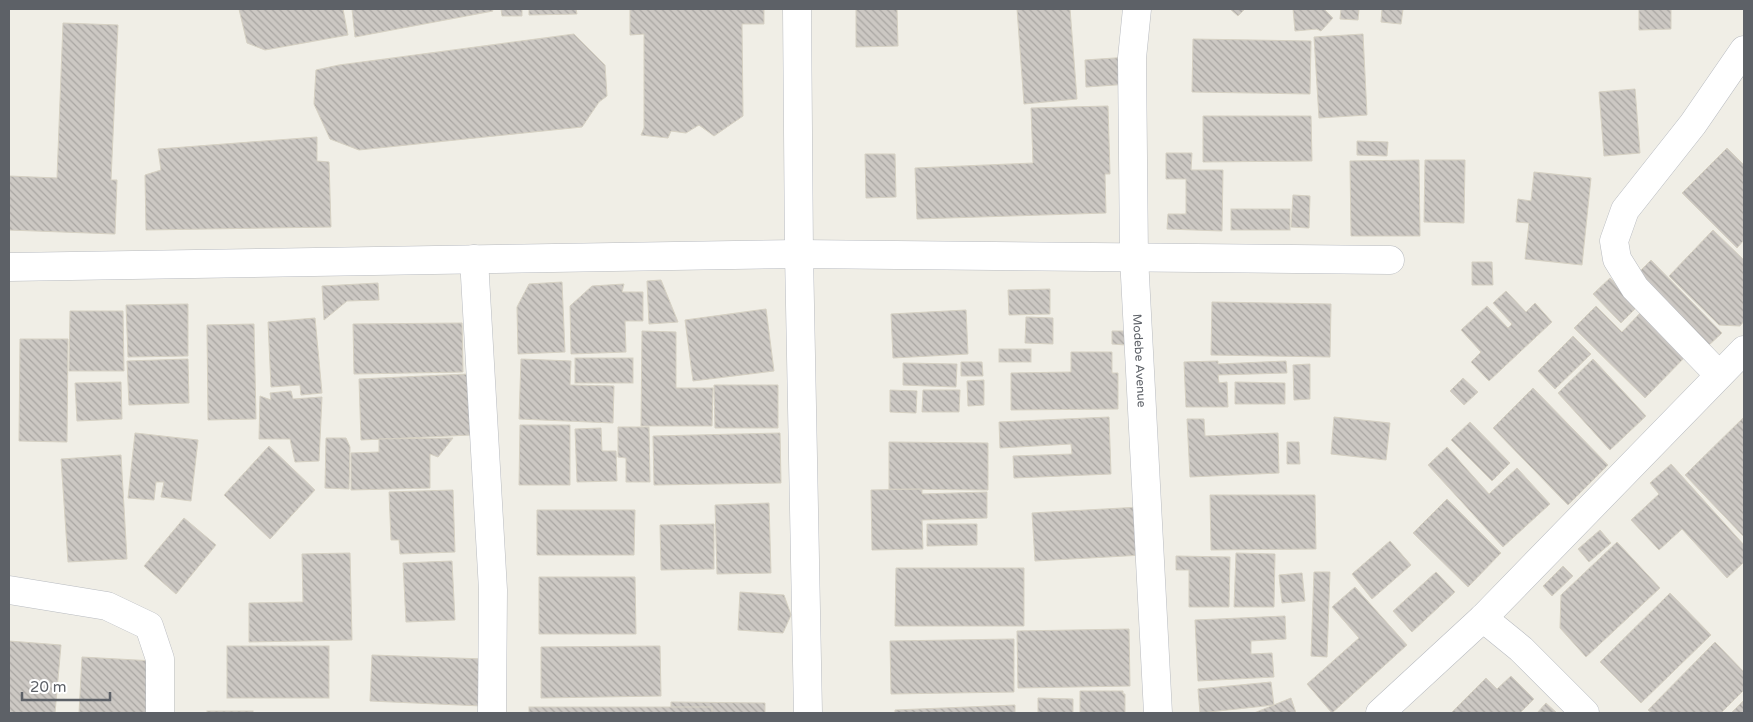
<svg xmlns="http://www.w3.org/2000/svg" width="1753" height="722" font-family="'Varela Round',sans-serif">
<style>
.building{fill:url(#building-back-hatch);stroke:#d6d1c3}
.lines{fill:none;stroke-linecap:round;stroke-linejoin:round}
.minor-casing{stroke:#b8bbc0;stroke-width:29}
.minor{stroke:#fff;stroke-width:28}
.labels{text-anchor:middle;stroke-width:4;stroke-linejoin:round;paint-order:stroke}
.street-label{font-size:12px;fill:#5d6167;stroke:#fff}
</style>
<defs>
<pattern id="building-back-hatch" width="6" height="6" patternUnits="userSpaceOnUse" patternTransform="scale(1.25)"><rect width="6" height="6" fill="#ccc8c3"/><path d="M-1 5l2 2M0 0l6 6M5-1l2 2" fill="none" stroke="#a9a6a2"/></pattern>
</defs>
<rect width="100%" height="100%" fill="#f0eee6"/>
<g class="building">
<path d="M239 9H343L348 35 265 50 247 43Z"/>
<path d="M352 9H492L493 11 355 37Z"/>
<path d="M501 9H522V16H502Z"/>
<path d="M529 9H576L577 14 529 15Z"/>
<path d="M630 9H764V24H742L743 116 714 136 699 125 686 133 671 131 668 138 641 135 644 128V34L630 35Z"/>
<path d="M856 9H897L898 46 856 47Z"/>
<path d="M1017 9H1070L1077 99 1024 104Z"/>
<path d="M1230 9H1245L1238 16Z"/>
<path d="M1293 9H1324L1333 18 1321 31 1317 29 1295 31Z"/>
<path d="M1341 9H1359L1358 20 1340 19Z"/>
<path d="M1376 9H1403L1401 24 1381 22 1382 9Z"/>
<path d="M1639 9H1671V29L1639 30Z"/>
<path d="M63 23 118 25 111 180H117L115 234 9 230V176L57 178Z"/>
<path d="M574 34 605 65 607 96 599 102 582 127 359 150 330 139 314 104 316 70 339 65Z"/>
<path d="M1363 34 1367 115 1319 118 1314 37Z"/>
<path d="M1193 39 1311 41 1310 94 1192 92Z"/>
<path d="M1129 57 1130 84 1086 87 1085 60Z"/>
<path d="M1635 89 1640 153 1604 156 1599 92Z"/>
<path d="M1108 106 1110 174H1105L1106 213 917 219 915 168 1033 163 1031 108Z"/>
<path d="M1203 116H1311L1312 161 1203 162Z"/>
<path d="M317 137V161L329 162 331 227 146 230 145 175 161 170 158 149Z"/>
<path d="M1357 141 1388 142 1387 156 1357 155Z"/>
<path d="M1727 148 1744 165V240L1737 248 1682 193Z"/>
<path d="M1166 153H1192L1191 170H1223L1222 231 1167 229 1168 214H1186V179H1166Z"/>
<path d="M865 154H895L896 197 866 198Z"/>
<path d="M1419 160 1420 236H1351L1350 161Z"/>
<path d="M1425 160H1465L1464 223 1424 222Z"/>
<path d="M1534 172 1591 178 1582 265 1525 259 1529 223 1516 222 1518 199 1531 201Z"/>
<path d="M1293 195 1310 196 1309 228 1291 227Z"/>
<rect x="1231" y="209" width="59" height="21"/>
<path d="M1713 230 1744 260V321L1740 326 1719 325 1669 276Z"/>
<path d="M1651 260 1722 333 1708 346 1634 277Z"/>
<path d="M1472 262H1492L1493 285H1472Z"/>
<path d="M1610 278 1637 307 1621 323 1593 294Z"/>
<path d="M661 280 678 322 649 324 647 281Z"/>
<path d="M562 282 565 352 518 354 517 307 529 284Z"/>
<path d="M378 283 379 300 347 301 324 320 322 286Z"/>
<path d="M624 284 622 292H643V321H625L626 352 571 354 570 306 592 286Z"/>
<path d="M1050 289V314L1009 315 1008 290Z"/>
<path d="M1506 291 1526 312 1535 303 1552 322 1489 381 1471 362 1481 352 1461 330 1487 306 1508 328 1512 324 1493 303Z"/>
<path d="M1212 302 1331 304 1330 357 1211 355Z"/>
<path d="M188 304V356L128 357 126 305Z"/>
<path d="M1596 306 1622 332 1643 310 1688 354 1645 398 1574 328Z"/>
<path d="M766 309 774 371 693 381 685 320Z"/>
<path d="M966 310 968 354 893 358 891 314Z"/>
<path d="M70 311H123L124 371H69Z"/>
<path d="M1026 317 1053 318V344L1025 343Z"/>
<path d="M315 318 322 393 301 395 300 385 271 387 268 322Z"/>
<path d="M462 323 463 372 354 374 353 324Z"/>
<path d="M254 324 256 419 208 420 207 325Z"/>
<path d="M642 331 676 332V388H713L712 426H641Z"/>
<path d="M1112 331H1127L1126 345 1112 344Z"/>
<path d="M1573 336 1591 354 1555 389 1538 371Z"/>
<path d="M20 339H68L67 442 19 441Z"/>
<rect x="999" y="349" width="32" height="13"/>
<path d="M1071 352H1112V373H1118V409L1011 410V373L1071 372Z"/>
<rect x="575" y="358" width="58" height="25"/>
<path d="M188 359 189 403 129 405 127 361Z"/>
<path d="M521 359 571 361 570 385 614 386 613 423 519 419Z"/>
<path d="M1593 359 1646 416 1610 450 1558 393Z"/>
<path d="M1218 361V364L1286 361 1287 373 1218 375 1219 383 1227 382 1228 407H1186L1184 362Z"/>
<path d="M961 362H982L983 376H961Z"/>
<path d="M903 363 957 364 956 387 903 385Z"/>
<path d="M1310 364V399L1294 400 1293 365Z"/>
<path d="M468 374 471 435 361 440 359 379Z"/>
<path d="M1463 378 1478 392 1464 405 1450 391Z"/>
<path d="M984 380V405L968 406 967 381Z"/>
<path d="M121 382 122 419 77 421 75 383Z"/>
<path d="M1235 382 1285 383V404H1235Z"/>
<path d="M714 385H778V428H715Z"/>
<path d="M1533 388 1608 465 1568 505 1493 428Z"/>
<path d="M890 390 917 391 916 413 890 412Z"/>
<path d="M923 390H960L959 412H922Z"/>
<path d="M291 391 293 399 322 397 319 461 295 462 290 439H259L260 396 271 400 270 393Z"/>
<path d="M1109 417 1111 474 1014 478 1013 456 1072 454 1071 444 1000 448 999 422Z"/>
<path d="M1334 417 1390 423 1386 460 1331 454Z"/>
<path d="M1744 417V537L1685 475Z"/>
<path d="M1187 419H1204L1205 436 1278 433 1279 473 1190 477Z"/>
<path d="M1470 422 1510 463 1492 481 1451 440Z"/>
<path d="M520 425H570V485H519Z"/>
<path d="M618 427H649L650 482H626V458L618 457Z"/>
<path d="M601 428 602 451H616L617 481 577 482 575 429Z"/>
<path d="M135 433 198 440 191 501 161 497 164 482H156L154 500 128 498Z"/>
<path d="M780 433 781 483 654 485 653 436Z"/>
<path d="M326 438H346L350 447 349 489 325 488Z"/>
<path d="M453 438 438 457 430 454V488L351 490V453L379 452V439Z"/>
<path d="M889 442 988 443V490L889 489Z"/>
<path d="M1287 442H1299L1300 464H1287Z"/>
<path d="M269 446 315 490 270 539 224 495Z"/>
<path d="M1447 447 1489 494 1517 468 1550 504 1503 547 1428 465Z"/>
<path d="M121 455 127 559 68 562 61 459Z"/>
<path d="M1671 464 1744 545V562L1727 578 1682 529 1659 550 1631 520 1659 494 1650 483Z"/>
<path d="M922 489V494L987 492V518L922 520 923 549 872 550 871 490Z"/>
<path d="M453 490 455 552 400 554 399 540H391L389 492Z"/>
<path d="M1210 495H1315L1316 549 1211 550Z"/>
<path d="M1447 499 1501 553 1468 587 1413 533Z"/>
<path d="M769 503 771 573 717 574 715 505Z"/>
<path d="M1140 507 1143 555 1035 561 1032 513Z"/>
<path d="M537 510H635L634 555H537Z"/>
<path d="M184 518 216 545 176 594 144 566Z"/>
<path d="M714 524V569L661 570 660 525Z"/>
<path d="M927 524H977V545L927 546Z"/>
<path d="M1600 530 1611 543 1589 562 1578 549Z"/>
<path d="M1390 541 1411 565 1372 599 1352 574Z"/>
<path d="M1617 542 1660 588 1586 657 1560 628 1561 595Z"/>
<path d="M350 553 352 640 249 642V603L303 602 302 554Z"/>
<path d="M1236 553 1275 554 1274 607H1234Z"/>
<path d="M1176 556 1230 557 1229 607H1189V570H1176Z"/>
<path d="M452 561 455 620 406 622 403 563Z"/>
<path d="M1563 566 1573 576 1552 596 1543 586Z"/>
<path d="M896 568H1024V626H895Z"/>
<path d="M1314 572H1330L1327 657 1311 656Z"/>
<path d="M1436 572 1455 592 1412 632 1393 611Z"/>
<path d="M1302 573 1305 601 1282 603 1279 575Z"/>
<path d="M539 577H635L636 634H539Z"/>
<path d="M1355 587 1407 645 1332 713 1307 684 1359 638 1332 607Z"/>
<path d="M740 592 784 595 791 615 783 633 738 630Z"/>
<path d="M1670 593 1711 635 1641 703 1600 662Z"/>
<path d="M1285 616 1286 639 1251 641V654L1272 653 1274 677 1198 681 1195 620Z"/>
<path d="M1129 629 1130 686 1018 688 1017 631Z"/>
<path d="M1014 639V692L891 694 890 641Z"/>
<path d="M9 641 61 645 55 713H9Z"/>
<path d="M1715 642 1744 672V690L1721 713H1652L1648 710Z"/>
<rect x="227" y="646" width="102" height="52"/>
<path d="M660 646 661 696 541 698V647Z"/>
<path d="M372 655 484 659 482 706 370 701Z"/>
<path d="M82 657 154 661 151 713H79Z"/>
<path d="M1511 676 1534 699 1520 713H1451L1486 678 1497 689Z"/>
<path d="M1271 682 1274 705 1200 713 1198 689Z"/>
<path d="M1080 691H1123V694H1125V713H1080Z"/>
<path d="M1038 698 1073 699V713H1038Z"/>
<path d="M1291 698 1296 713H1254Z"/>
<path d="M1744 700V713H1731Z"/>
<path d="M671 702 765 703V713H671Z"/>
<path d="M1546 703 1557 713H1537Z"/>
<path d="M1015 705V713H895V710Z"/>
<rect x="529" y="707" width="183" height="6"/>
<rect x="207" y="711" width="46" height="2"/>
</g>
<g class="lines">
<g class="minor-casing">
<g id="minor">
<path d="M797 9 799 254 808 713"/>
<path id="s1" d="M1137 9 1132 58 1134 257 1158 713"/>
<path d="M474 259 493 590 492 713"/>
<path d="M9 267 799 254 1390 260"/>
<path d="M1719 375 1635 288 1617 259 1614 241 1625 210 1693 124 1744 50"/>
<path d="M9 590 107 606 149 626 160 659V713"/>
<path d="M1483 618 1521 649 1585 713"/>
<path d="M1380 713 1483 618 1744 350"/>
</g>
</g>
<use href="#minor" class="minor"/>
</g>
<g class="labels">
<g class="street-label">
<text dy="4" stroke="none"><textPath href="#s1" startOffset="352">Modebe Avenue</textPath></text>
</g>
</g>
<rect width="1753" height="722" fill="none" stroke="#5d6167" stroke-width="20"/>
<path d="M22 692v8h88v-8" fill="none" stroke="#5d6167" stroke-width="2.5"/>
<text x="30" y="692" font-size="15" fill="#5d6167" stroke="#ffffff" stroke-width="4" paint-order="stroke">20 m</text>
</svg>
